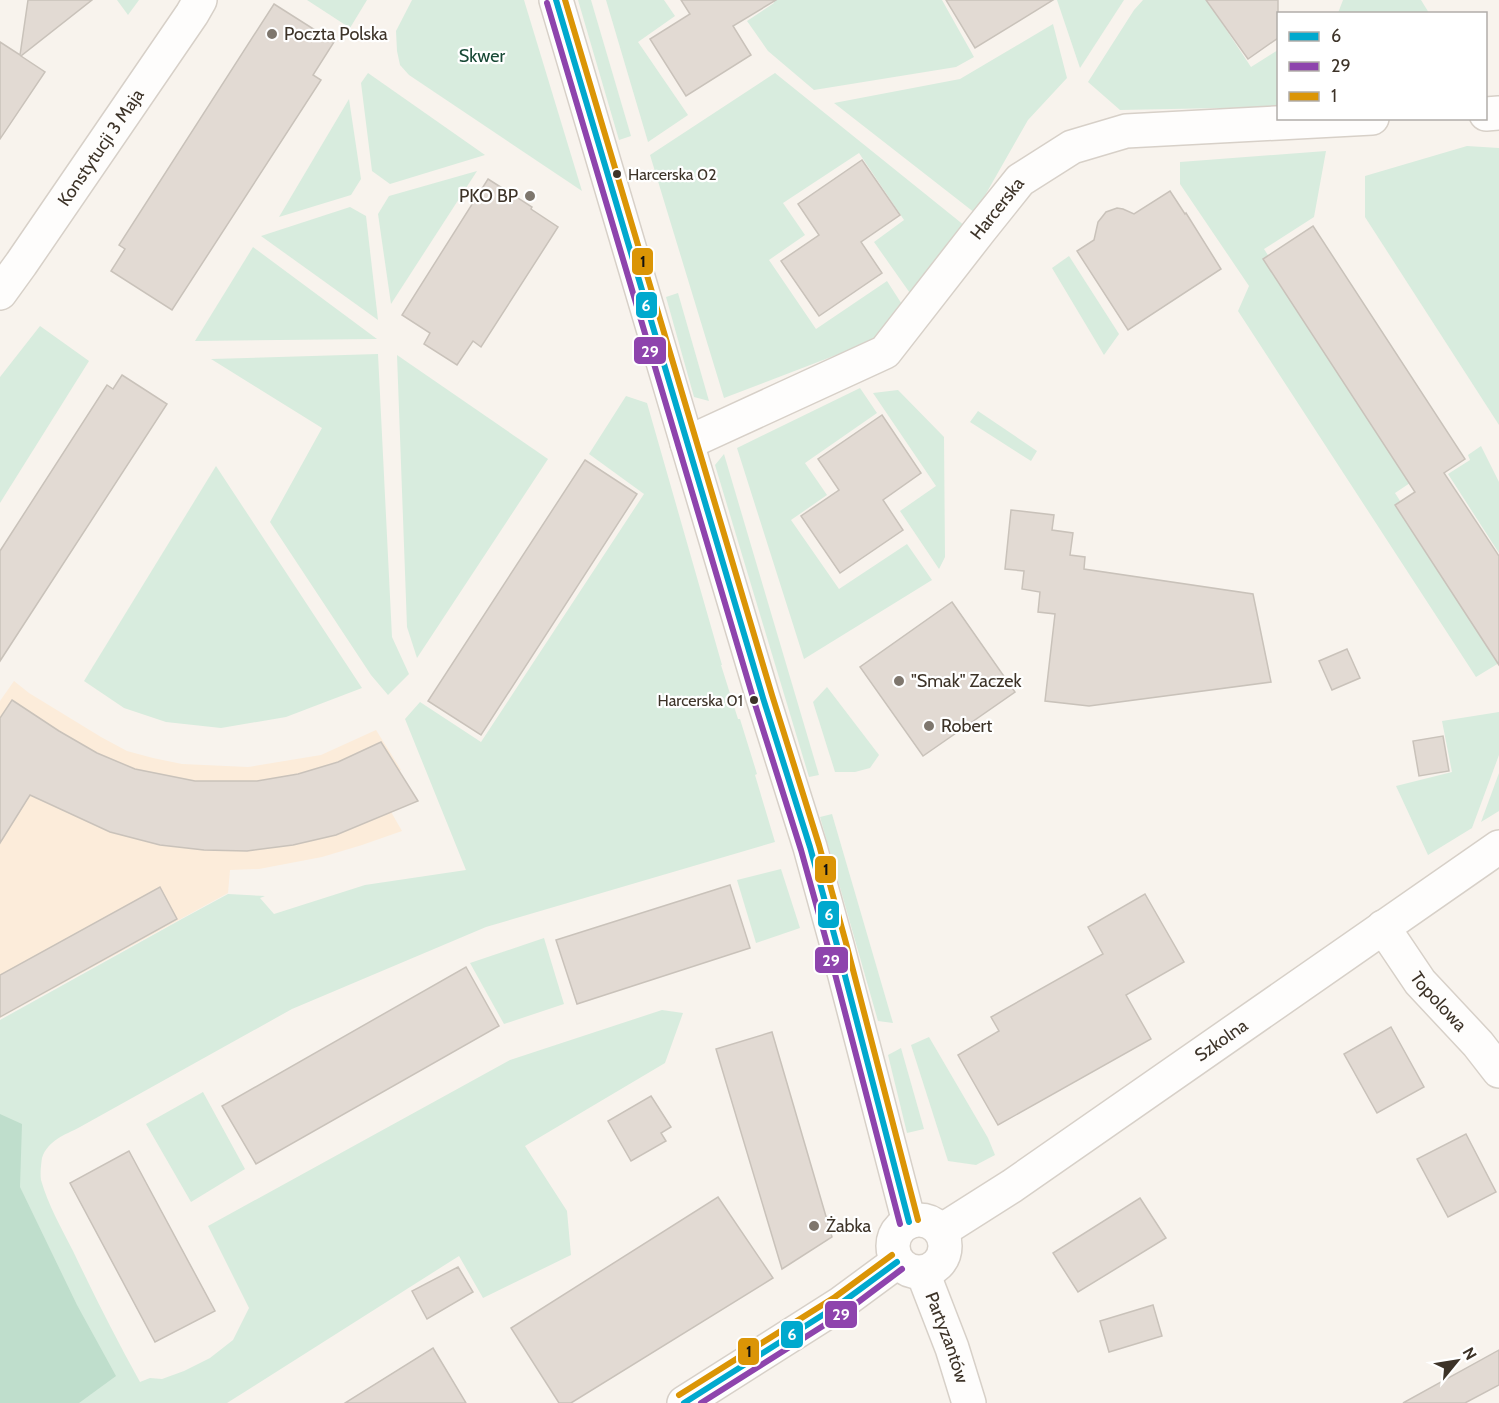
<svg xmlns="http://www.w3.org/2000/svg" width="1499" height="1403" font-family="Cabin,sans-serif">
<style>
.built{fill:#fcecda}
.green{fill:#d8ecde}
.forest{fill:#bfdecc}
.building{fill:#e2dad3;stroke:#c9c2ba;stroke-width:1.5}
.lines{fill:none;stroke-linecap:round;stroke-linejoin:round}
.street-casing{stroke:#d7d0c8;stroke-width:36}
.secondary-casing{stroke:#d7d0c8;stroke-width:36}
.street{stroke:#fefdfc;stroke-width:33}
.secondary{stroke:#fefdfc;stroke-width:33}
.bus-1-casing{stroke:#fff;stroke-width:10}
.bus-2-casing{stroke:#fff;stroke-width:10}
.bus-3-casing{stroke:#fff;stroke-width:10}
.bus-1{stroke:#00a9ce;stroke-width:6}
.bus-2{stroke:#8e44ad;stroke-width:6}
.bus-3{stroke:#db9506;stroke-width:6}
.poi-dot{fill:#7e766d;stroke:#fff;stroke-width:2}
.bus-dot{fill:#3d3328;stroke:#fff;stroke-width:2}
.labels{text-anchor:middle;stroke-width:4.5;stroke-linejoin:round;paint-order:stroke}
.bus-label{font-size:16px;fill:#3d3328;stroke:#fff;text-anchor:start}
.poi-label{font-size:18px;fill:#3d3328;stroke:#fff;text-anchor:start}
.park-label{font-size:18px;fill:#184936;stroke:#fff}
.street-label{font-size:18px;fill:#3d3328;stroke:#fff}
.line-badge{stroke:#fff;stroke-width:2}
.badge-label{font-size:16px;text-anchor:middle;font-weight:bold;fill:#fff}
.pale-badge-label{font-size:16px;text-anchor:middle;font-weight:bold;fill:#111}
</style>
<rect width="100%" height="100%" fill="#f8f3ed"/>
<path class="built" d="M14 681 29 693 101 737 127 751 153 758 182 764 248 767 321 755 376 730 401 770 375 784 402 831 362 845 322 857 259 869 230 870 228 893 0 1018V701Z"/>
<g class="green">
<path d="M117 0H139L128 15Z"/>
<path d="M307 0H367L350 28Z"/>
<path d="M412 0H524L582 191 409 75 400 65 397 51 396 31Z"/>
<path d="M578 0H591L631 136 619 140Z"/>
<path d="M606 0H664L675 16 638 42 688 115 648 142Z"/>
<path d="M773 0H942L974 57 956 67 814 90 768 51 747 21 774 3Z"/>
<path d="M1057 0H1124L1080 68Z"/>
<path d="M1143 0H1211L1208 2 1251 67 1278 50V103L1277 107 1120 110 1088 82 1134 10Z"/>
<path d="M1343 0H1421L1429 13H1338Z"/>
<path d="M1053 24 1067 78 1028 120 975 213 834 103 960 79Z"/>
<path d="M368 73 485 155 390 184 372 171 361 83Z"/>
<path d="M775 73 965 226 912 296 874 242 904 220 859 153 783 203 805 235 769 260 816 329 887 281 905 309 883 337 724 398 650 155Z"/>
<path d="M349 99 361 179 351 195 279 217Z"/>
<path d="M1467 146 1499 148V425L1365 217V176Z"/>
<path d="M1326 151 1314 217 1264 249 1413 481 1395 493 1497 652 1499 663 1476 677 1238 311 1249 286 1180 184V162Z"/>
<path d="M477 171 391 304 378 214 389 196Z"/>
<path d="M350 207 366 216 378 320 261 236Z"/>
<path d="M253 247 377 339 195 341Z"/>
<path d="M1069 256 1119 334 1104 355 1052 268Z"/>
<path d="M678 293 709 401 694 397 666 297Z"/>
<path d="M40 326 89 361 0 503V377Z"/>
<path d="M378 354 392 637 409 674 388 695 371 675 270 522 322 428 211 359Z"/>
<path d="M397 355 548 459 417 658 407 627Z"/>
<path d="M860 388 877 413 805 463 827 495 791 520 839 589 907 544 932 580 804 659 737 448Z"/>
<path d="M898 390 944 437 945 557 939 569 900 511 936 486 873 393Z"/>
<path d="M626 396 647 403 722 665H721L738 719H740L757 774 755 775 775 842 486 927 292 1009 80 1127C65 1135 48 1140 42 1158 41 1165 40 1174 41 1180 48 1205 62 1229 73 1251 94 1295 116 1339 140 1382L150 1378 162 1379 184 1371 210 1358 233 1340 249 1308 208 1226 510 1060 662 1010 683 1013 665 1063 525 1146 567 1211 571 1255 483 1298 459 1256 227 1403H0V1020L180 920 228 894 265 896 260 898 274 914 365 885 466 870 405 719 420 702 481 742 644 494 589 454Z"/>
<path d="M978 411 1037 451 1031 461 970 422Z"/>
<path d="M1481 446 1499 482V553L1448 474 1470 460 1468 455Z"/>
<path d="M724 454 819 775 809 777 715 465Z"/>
<path d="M216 466 362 688 286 717 221 728 166 722 124 708 84 681Z"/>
<path d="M827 687 879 755 870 768 855 772H835L813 702Z"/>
<path d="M1499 712V755L1472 828 1428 855 1396 786 1452 772 1442 721Z"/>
<path d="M1499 773V811L1481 822Z"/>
<path d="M832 814 893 1023 878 1021 820 817Z"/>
<path d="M781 869 800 928 756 943 737 880Z"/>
<path d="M544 938 564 1004 504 1024 470 963Z"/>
<path d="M929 1037 988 1138 995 1155 976 1165 948 1161 911 1045Z"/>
<path d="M901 1048 924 1129 907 1133 888 1055Z"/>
<path d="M203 1092 245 1169 191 1202 146 1124Z"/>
</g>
<path class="forest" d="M0 1114 22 1124 20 1187 77 1305 116 1376 79 1403H0Z"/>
<g class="building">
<path d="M28 0H92L21 56 45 72 0 139V42L20 55Z"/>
<path d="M681 0H776L733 26 751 55 686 96 650 39 690 14Z"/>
<path d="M946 0H1053L975 48Z"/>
<path d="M1206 0H1278V38L1248 59Z"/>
<path d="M274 4 334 42 313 75 321 80 172 310 111 271 125 249 119 245Z"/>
<path d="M862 160 900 215 861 242 882 273 819 316 781 261 819 235 798 204Z"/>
<path d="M488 179 532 207 531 209 558 227 481 347 473 341 457 365 424 344 430 333 402 315Z"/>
<path d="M1170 191 1185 214 1186 213 1221 269 1128 330 1077 251 1094 240 1098 222 1106 212 1117 208 1123 209 1134 214Z"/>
<path d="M1313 226 1465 459 1444 473 1499 556V665L1395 505 1415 492 1263 259Z"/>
<path d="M122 375 167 404 0 661V551L107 385 113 389Z"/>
<path d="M882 415 921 473 883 500 903 530 840 573 801 516 839 490 818 459Z"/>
<path d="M585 460 637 494 481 735 428 701Z"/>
<path d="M1011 510 1054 515 1052 530 1073 533 1070 555 1085 557 1084 569 1253 594 1271 682 1089 706 1045 701 1055 614 1038 612 1040 592 1022 589 1024 571 1005 569Z"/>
<path d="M952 602 1015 692 923 756 860 667Z"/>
<path d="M1347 649 1360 678 1332 690 1319 661Z"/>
<path d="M12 700 59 731 97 753 135 769 195 781H257L298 774 338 762 381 742 418 801 336 835 293 845 247 851 204 850 160 845 110 832 30 795 0 843V718Z"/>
<path d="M1443 736 1449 771 1419 776 1413 741Z"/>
<path d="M730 885 750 948 577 1004 556 940Z"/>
<path d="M160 887 177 919 0 1017V975Z"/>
<path d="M1145 894 1184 962 1126 995 1151 1039 998 1125 958 1055 999 1031 991 1017 1103 954 1088 927Z"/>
<path d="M466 967 499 1026 256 1164 222 1106Z"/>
<path d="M1391 1027 1424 1087 1377 1113 1344 1054Z"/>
<path d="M772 1032 832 1237 782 1269 716 1049Z"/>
<path d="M651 1096 671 1127 661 1133 666 1141 631 1161 608 1121Z"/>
<path d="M1466 1134 1496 1192 1448 1217 1417 1159Z"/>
<path d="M129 1151 215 1311 155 1342 70 1183Z"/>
<path d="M718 1197 773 1278 571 1403H559L511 1328Z"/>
<path d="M1140 1198 1166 1238 1078 1292 1053 1253Z"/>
<path d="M458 1267 473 1292 427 1319 412 1291Z"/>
<path d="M1153 1305 1162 1336 1109 1352 1100 1321Z"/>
<path d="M433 1348 466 1403H345Z"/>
<path d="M1499 1350V1385L1465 1403H1403Z"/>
</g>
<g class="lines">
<g class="street-casing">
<g id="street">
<path d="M1486 114 1499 113"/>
<path id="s1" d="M687 443 885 352 980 230 1020 180 1072 147 1126 131 1372 118"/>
<path id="s2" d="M1383 927 1420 982 1478 1044 1499 1071"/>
</g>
</g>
<g class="secondary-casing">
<g id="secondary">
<path d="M556 0 687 443 763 698 810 847 837 945 909 1222"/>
<path id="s3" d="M0 293 21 264 192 14 200 0"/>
<circle cx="919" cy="1246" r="26"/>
<path id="s4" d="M941 1231 1012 1186 1499 847"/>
<path id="s5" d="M923 1273 952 1348 969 1403"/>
<path d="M684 1403 840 1304 897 1262"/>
</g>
</g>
<use href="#street" class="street"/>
<use href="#secondary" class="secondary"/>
<g class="bus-1-casing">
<g id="bus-1">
<path d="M556 0 763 698 810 847 837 945 909 1222"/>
<path d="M684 1403 840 1304 897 1262"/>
</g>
</g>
<g class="bus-2-casing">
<g id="bus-2">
<path d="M547 3 754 701 801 850 828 947 900 1224"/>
<path d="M701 1403 845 1312 902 1269"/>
</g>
</g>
<g class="bus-3-casing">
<g id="bus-3">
<path d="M565 0 772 695 819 845 846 943 918 1220"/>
<path d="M679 1395 835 1297 892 1255"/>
</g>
</g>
<use href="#bus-1" class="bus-1"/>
<use href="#bus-2" class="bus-2"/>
<use href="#bus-3" class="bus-3"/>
</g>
<g class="poi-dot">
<circle cx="272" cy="34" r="6"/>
<circle cx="530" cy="196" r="6"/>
<circle cx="899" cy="681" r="6"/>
<circle cx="929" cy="726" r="6"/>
<circle cx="814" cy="1226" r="6"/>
</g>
<g class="bus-dot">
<circle cx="617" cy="174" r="5"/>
<circle cx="754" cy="700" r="5"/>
</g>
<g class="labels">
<g class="bus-label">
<text x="628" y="180">Harcerska 02</text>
<text x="743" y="706" text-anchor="end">Harcerska 01</text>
</g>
<g class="poi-label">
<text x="284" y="40">Poczta Polska</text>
<text x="518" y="202" text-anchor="end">PKO BP</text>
<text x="911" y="687">"Smak" Zaczek</text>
<text x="941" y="732">Robert</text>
<text x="826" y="1232">Żabka</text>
</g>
<g class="park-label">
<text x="482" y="62">Skwer</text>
</g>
<g class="street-label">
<text dy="6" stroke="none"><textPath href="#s3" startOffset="177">Konstytucji 3 Maja</textPath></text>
<text dy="6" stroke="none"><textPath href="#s1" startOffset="400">Harcerska</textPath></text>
<text dy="6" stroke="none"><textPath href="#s2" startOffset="93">Topolowa</textPath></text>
<text dy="6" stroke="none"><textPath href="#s4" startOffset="339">Szkolna</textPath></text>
<text dy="6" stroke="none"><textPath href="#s5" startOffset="69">Partyzantów</textPath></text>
</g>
</g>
<g class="line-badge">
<rect x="631" y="247" width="23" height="29" rx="6" fill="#db9506"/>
<rect x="635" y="291" width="23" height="28" rx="6" fill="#00a9ce"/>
<rect x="633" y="336" width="34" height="29" rx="6" fill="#8e44ad"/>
<rect x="814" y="855" width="23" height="29" rx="6" fill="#db9506"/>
<rect x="817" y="900" width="23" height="29" rx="6" fill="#00a9ce"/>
<rect x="814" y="946" width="35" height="28" rx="6" fill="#8e44ad"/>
<rect x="824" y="1300" width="34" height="29" rx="6" fill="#8e44ad"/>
<rect x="780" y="1320" width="24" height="29" rx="6" fill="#00a9ce"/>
<rect x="737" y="1337" width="23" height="29" rx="6" fill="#db9506"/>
</g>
<g class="badge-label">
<text x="646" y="311">6</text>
<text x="650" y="357">29</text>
<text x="829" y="920">6</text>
<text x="831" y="966">29</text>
<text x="841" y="1320">29</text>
<text x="792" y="1340">6</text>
</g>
<g class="pale-badge-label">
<text x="643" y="267">1</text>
<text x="826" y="875">1</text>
<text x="749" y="1357">1</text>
</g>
<rect x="1277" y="12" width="210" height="108" fill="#ffffff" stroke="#b1ada9" stroke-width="1.5"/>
<rect x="1289" y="32" width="30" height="9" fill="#00a9ce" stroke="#b1ada9" stroke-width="1.5"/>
<text x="1331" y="42" font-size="18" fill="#3d3328">6</text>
<rect x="1289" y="62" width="30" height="9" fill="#8e44ad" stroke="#b1ada9" stroke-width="1.5"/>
<text x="1331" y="72" font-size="18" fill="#3d3328">29</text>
<rect x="1289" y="92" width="30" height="9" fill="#db9506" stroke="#b1ada9" stroke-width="1.5"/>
<text x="1331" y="102" font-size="18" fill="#3d3328">1</text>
<g transform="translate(1457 1361) rotate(60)" stroke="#ffffff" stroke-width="4.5" paint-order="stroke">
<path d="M0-4.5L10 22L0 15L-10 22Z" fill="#3d3328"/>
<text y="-9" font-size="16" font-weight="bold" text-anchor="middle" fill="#3d3328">N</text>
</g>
</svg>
